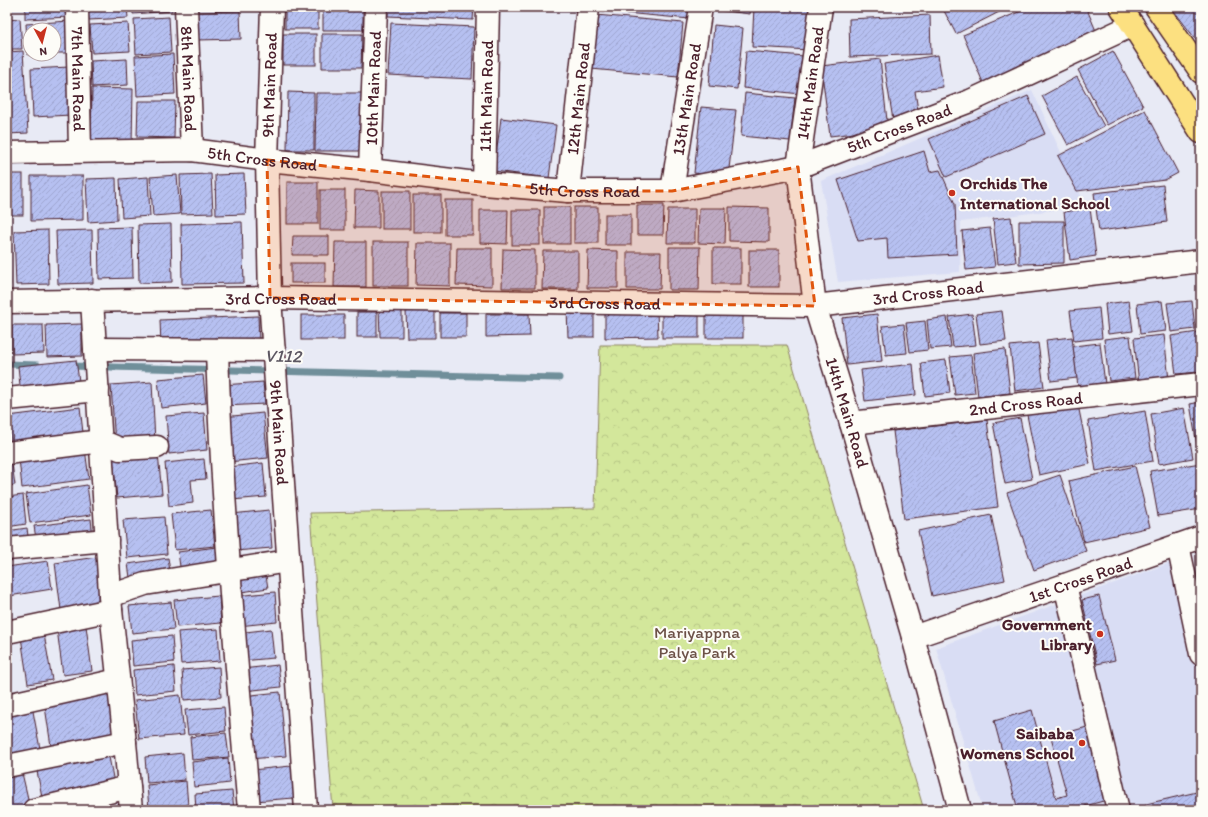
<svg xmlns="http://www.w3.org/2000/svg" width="1208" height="817" font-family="Itim,sans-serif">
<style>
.built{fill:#d9ddf4}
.forest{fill:url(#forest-crowns);stroke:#8e8363}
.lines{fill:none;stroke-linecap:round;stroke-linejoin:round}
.stream{stroke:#708f9a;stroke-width:7}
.building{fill:url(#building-hatch);stroke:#4a1f2b}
.minor-casing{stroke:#4a1f2b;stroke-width:25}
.major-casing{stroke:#4a1f2b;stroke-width:25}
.minor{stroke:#fdfcf7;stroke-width:22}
.major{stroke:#fce080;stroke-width:22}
.marked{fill:#e0560e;fill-opacity:0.2;stroke:#e0560e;stroke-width:3;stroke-dasharray:8 5;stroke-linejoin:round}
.poi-dot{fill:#c8321e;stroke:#fdfcf7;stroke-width:1.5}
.labels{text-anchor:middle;stroke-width:4;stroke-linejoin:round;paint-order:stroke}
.street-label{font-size:17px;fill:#4a1f2b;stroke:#fdfcf7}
.poi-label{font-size:17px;font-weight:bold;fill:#4a1f2b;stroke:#fdfcf7;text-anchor:end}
.park-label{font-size:17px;fill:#6c5147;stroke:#fdfcf7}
.water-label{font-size:18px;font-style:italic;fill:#5d5762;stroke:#fdfcf7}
</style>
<defs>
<pattern id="forest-crowns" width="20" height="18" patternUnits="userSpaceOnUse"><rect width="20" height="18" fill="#d3e79b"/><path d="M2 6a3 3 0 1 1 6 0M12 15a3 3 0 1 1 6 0" fill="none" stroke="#b7c686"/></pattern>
<pattern id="building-hatch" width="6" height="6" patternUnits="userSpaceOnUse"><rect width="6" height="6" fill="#b6c0f1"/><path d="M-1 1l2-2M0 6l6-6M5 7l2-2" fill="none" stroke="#9ea5cf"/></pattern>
</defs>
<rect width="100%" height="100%" fill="#e8eaf5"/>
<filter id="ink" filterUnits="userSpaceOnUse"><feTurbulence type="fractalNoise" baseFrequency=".025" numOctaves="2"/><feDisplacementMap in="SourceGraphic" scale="8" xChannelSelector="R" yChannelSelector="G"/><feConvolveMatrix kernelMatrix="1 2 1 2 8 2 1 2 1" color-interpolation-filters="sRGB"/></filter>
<g filter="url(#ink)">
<g class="built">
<path d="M1032 90 1086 206 961 222 960 272 838 282 821 181Z"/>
<path d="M1175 561 1201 675V810H983L936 648Z"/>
</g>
<path class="forest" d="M600 345H787L924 810H333L310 513 595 508Z"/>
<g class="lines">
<g class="stream">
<path d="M7 364 37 365"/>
<path d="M69 366 559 378"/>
</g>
</g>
<g class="building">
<path d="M25 7H69L70 17 25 19Z"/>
<path d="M88 7H127L128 18 89 20Z"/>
<path d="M133 7H172V11L133 14Z"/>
<rect x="285" y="7" width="33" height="22"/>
<rect x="323" y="7" width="40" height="23"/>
<path d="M388 7H474L473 20 388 16Z"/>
<path d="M592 7H691L690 19 592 10Z"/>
<path d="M718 7H751L750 14 717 10Z"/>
<path d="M754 7H812L810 50 752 47Z"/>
<path d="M942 7H1009L956 34Z"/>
<path d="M1031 7H1086L1099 38 984 85 963 35Z"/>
<path d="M1171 7H1201V38L1197 41Z"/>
<path d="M240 11 241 39 197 40 196 12Z"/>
<path d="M596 15 683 23 678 77 591 69Z"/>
<path d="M930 15 931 54 850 57 849 19Z"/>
<path d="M169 17 171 52 136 54 134 19Z"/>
<path d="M20 19 22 49H7V20Z"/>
<path d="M69 21 70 53H54V30H30V54H42L28 55 26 24Z"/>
<path d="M128 23 130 51 92 53 90 25Z"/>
<path d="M391 23 474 27 472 79 388 75Z"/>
<path d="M714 25 743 28 737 89 709 86Z"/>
<rect x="283" y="34" width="33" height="31"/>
<path d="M322 34H362L361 68H322Z"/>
<path d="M23 51 28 133 7 134V52Z"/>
<path d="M746 51 804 56 801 94 743 88Z"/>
<path d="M1113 51 1143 106 1107 125 1078 70Z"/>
<path d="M173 54 175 94 137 96 135 56Z"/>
<path d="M938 55 943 87 915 91 919 117 893 120 884 64Z"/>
<path d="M127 59 128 85 92 87 91 61Z"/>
<path d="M880 59 888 129 830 136 821 66Z"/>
<path d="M69 67 71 115 33 117 31 69Z"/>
<path d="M1077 77 1104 126 1068 145 1042 96Z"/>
<path d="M92 88 133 89 132 144 91 142Z"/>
<path d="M288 92 314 93V150H287Z"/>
<path d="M316 93H363L362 151H315Z"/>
<path d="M745 93 795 98 790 141 741 136Z"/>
<path d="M1028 96 1045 134 946 177 929 139Z"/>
<path d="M138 101H175L174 138 137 137Z"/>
<path d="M701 107 736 110 728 177 694 173Z"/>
<path d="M1145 110 1178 173 1165 180 1077 191 1058 156Z"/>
<path d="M501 118 556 125 549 178 494 171Z"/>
<path d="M924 151 930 172 940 170 955 204 957 254 888 258 887 238 858 241 838 180Z"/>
<rect x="7" y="174" width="16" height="41"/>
<path d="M211 174 213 213 181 214 180 175Z"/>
<path d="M244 174 246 214 216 215 215 175Z"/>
<path d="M177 175 180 214 153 216 150 177Z"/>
<path d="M31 176H83V220L31 221Z"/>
<path d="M148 177 150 216 122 218 120 179Z"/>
<path d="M116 178 117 220 88 222 86 179Z"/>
<rect x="287" y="182" width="31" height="42"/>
<path d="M1163 185 1167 222 1099 231 1094 193Z"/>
<rect x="320" y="190" width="25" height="40"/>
<path d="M355 190 379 191V228H354Z"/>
<rect x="382" y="191" width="28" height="38"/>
<rect x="413" y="195" width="28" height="37"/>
<rect x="445" y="200" width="28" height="35"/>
<path d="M637 205H664L663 235H637Z"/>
<rect x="544" y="207" width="26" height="37"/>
<rect x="574" y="207" width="24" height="36"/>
<path d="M729 207 769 208V242L729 241Z"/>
<path d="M699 208H726L725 244 698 243Z"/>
<path d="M1090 208 1096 256 1070 260 1064 212Z"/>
<path d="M668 209H695V243H667Z"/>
<path d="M480 210H508L507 244 480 243Z"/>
<rect x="512" y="210" width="28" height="35"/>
<rect x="605" y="214" width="26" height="31"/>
<path d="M1011 217 1016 262 998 264 993 219Z"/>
<path d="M1019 221H1064V263L1019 264Z"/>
<path d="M242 222 244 283 182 284 181 224Z"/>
<path d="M7 224H8L10 285H7Z"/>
<path d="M171 224 172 282 139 283 138 225Z"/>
<path d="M132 227 133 278 99 279 98 228Z"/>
<path d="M990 228 995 267 966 270 962 231Z"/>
<path d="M48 230 49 284 16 285 14 231Z"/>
<path d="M92 230 93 283 58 284 56 231Z"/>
<path d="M293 236H329V255H292Z"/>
<path d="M335 242H366V287H334Z"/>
<rect x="373" y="242" width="35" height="44"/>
<path d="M417 243H450V286L416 285Z"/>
<path d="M669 247H700L699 290H669Z"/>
<path d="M457 248H492V286L456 285Z"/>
<rect x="713" y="248" width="28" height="36"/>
<path d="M503 249 535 250V288H502Z"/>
<path d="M588 250 618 251V288H587Z"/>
<rect x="749" y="250" width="30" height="37"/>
<path d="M543 251H578V289H542Z"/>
<path d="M627 252H661L660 289H627Z"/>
<rect x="291" y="263" width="34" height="20"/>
<path d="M1201 300V329L1199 330 1196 301Z"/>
<path d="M1129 301 1133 331 1108 334 1105 304Z"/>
<path d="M1162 301 1166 331 1140 334 1137 304Z"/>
<path d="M1192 301 1195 329 1171 332 1167 303Z"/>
<path d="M379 308H402V337H380Z"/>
<path d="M1099 308 1102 338 1074 341 1070 311Z"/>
<path d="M567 309H594V337H568Z"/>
<path d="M406 311H435V338H407Z"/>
<path d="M657 311 658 337 605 338V312Z"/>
<rect x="662" y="311" width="37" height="27"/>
<rect x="706" y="311" width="37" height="27"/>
<path d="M1002 311 1006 341 980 344 976 314Z"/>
<rect x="357" y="312" width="20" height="25"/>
<rect x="440" y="313" width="26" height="24"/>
<path d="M486 314H529L530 336 486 337Z"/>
<path d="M877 314 882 361 847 365 842 318Z"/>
<path d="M972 314 976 345 953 347 949 317Z"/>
<rect x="301" y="315" width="43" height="25"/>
<path d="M258 316 259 341 161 345 160 320Z"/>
<path d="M947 317 951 347 930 349 927 320Z"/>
<path d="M925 321 928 350 910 352 906 323Z"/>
<path d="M82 324V356L47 357 46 325Z"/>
<path d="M904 324 907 353 886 355 882 326Z"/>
<path d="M12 325H43L44 353 12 354Z"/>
<path d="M1198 332 1201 372 1176 374 1171 336Z"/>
<path d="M1164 335 1169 380 1139 384 1134 338Z"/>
<path d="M1130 336 1135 378 1109 381 1104 339Z"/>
<path d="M1072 337 1077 378 1051 381 1046 340Z"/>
<path d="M1038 343 1044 387 1015 391 1010 346Z"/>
<path d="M1100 343 1105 384 1078 387 1073 346Z"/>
<path d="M1005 349 1010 393 978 397 973 353Z"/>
<path d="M971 355 975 393 955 395 950 357Z"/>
<path d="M76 360 80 388 21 395 18 366Z"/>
<path d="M946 360 950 393 925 396 921 363Z"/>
<path d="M913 364 916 395 865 401 861 370Z"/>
<path d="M203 375 206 403 161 408 158 379Z"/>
<path d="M152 382 155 442 115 444 111 385Z"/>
<path d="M263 382 265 404 224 406 223 385Z"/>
<path d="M1201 402V457H1199L1190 404Z"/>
<path d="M1078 405 1090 464 1039 475 1027 415Z"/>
<path d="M80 407 84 441 12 450 8 416Z"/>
<path d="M1184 408 1193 458 1159 464 1151 414Z"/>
<path d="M1145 411 1153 461 1096 471 1088 421Z"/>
<path d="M204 413 207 450 169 454 166 416Z"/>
<path d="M263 413 268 458 228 462 223 417Z"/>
<path d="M1020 418 1032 479 1005 484 993 423Z"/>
<path d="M987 420 998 507 904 519 893 431Z"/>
<path d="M85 449 89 479 22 488 19 458Z"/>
<path d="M158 454 162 494 117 498 113 458Z"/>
<path d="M11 457 15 485 7 486V458Z"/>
<path d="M204 459 206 479 191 480 193 503 169 506 165 463Z"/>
<path d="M263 463 266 497 232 500 229 467Z"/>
<path d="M1201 463V509L1158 516 1150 471Z"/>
<path d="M1135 466 1150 527 1084 542 1069 481Z"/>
<path d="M1060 475 1086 551 1034 570 1007 493Z"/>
<path d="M87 485 91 515 30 523 26 494Z"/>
<path d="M23 495 26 524 7 527V497Z"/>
<path d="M211 510 215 546 175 550 171 514Z"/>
<path d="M269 510 272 548 235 551 232 514Z"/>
<path d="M991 515 1005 580 932 596 918 531Z"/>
<path d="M164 517 167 554 127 558 123 520Z"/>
<path d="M91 519 93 538 37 545 34 526Z"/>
<path d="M27 528 29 544 7 547V531Z"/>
<path d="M217 547 220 570 181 574 178 552Z"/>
<path d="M97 557 104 604 61 610 55 563Z"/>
<path d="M168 558 171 578 131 584 128 564Z"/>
<path d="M48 561 52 589 9 596 7 585V567Z"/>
<path d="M265 570 268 588 235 593 233 574Z"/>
<path d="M275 592 277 622 238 626 235 596Z"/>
<path d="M219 596 221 623 177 627 174 600Z"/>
<path d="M1099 596 1115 660 1097 664 1082 600Z"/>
<path d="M171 602 174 629 132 633 129 606Z"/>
<path d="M86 626 92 671 63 675 57 629Z"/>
<path d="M218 629 220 661 181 664 178 632Z"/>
<path d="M271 629 274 658 241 661 237 633Z"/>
<path d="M44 634 52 680 28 684 21 637Z"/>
<path d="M172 636 174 662 133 666 131 640Z"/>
<path d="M278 665 281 687 244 691 242 669Z"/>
<path d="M174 666 176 691 135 695 133 670Z"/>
<path d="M219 667 221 697 184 700 182 670Z"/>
<path d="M109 689 118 734 51 746 44 700Z"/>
<path d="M280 692 286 756 249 759 242 696Z"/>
<path d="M180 695 184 735 139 739 135 700Z"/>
<path d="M32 706 41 754 7 760V710Z"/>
<path d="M224 707 226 731 188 735 185 710Z"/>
<path d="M1032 710 1056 798 1067 795 1051 737 1087 727 1107 800 1085 806 1086 810H1018L994 721Z"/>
<path d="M226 733 229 757 192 760 190 737Z"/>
<path d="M108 752 115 788 43 802 36 766Z"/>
<path d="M183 753 185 780 147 783 145 757Z"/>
<path d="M228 758 230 783 194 787 192 762Z"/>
<path d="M291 766 294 798 255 801 252 770Z"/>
<path d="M22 773 30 807 18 810H7V777Z"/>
<path d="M186 781 188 806 149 809 147 785Z"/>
<path d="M232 791 234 810H196L195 794Z"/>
<path d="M1201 791V810H1148L1146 804Z"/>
</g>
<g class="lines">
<g class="minor-casing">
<g id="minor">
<path id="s1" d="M77 7 80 151"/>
<path id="s2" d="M186 7 192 150"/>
<path id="s3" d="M272 7 267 160 270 298 306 810"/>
<path id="s4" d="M821 7 798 167 815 306 851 423 913 637 960 810"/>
<path id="s5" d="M7 153 192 150 267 160 370 170 484 184 568 191H672L798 167 970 101 1133 25"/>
<path id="s6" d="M370 170 376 7"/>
<path id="s7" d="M484 184 488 7"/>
<path id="s8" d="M568 191 588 7"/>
<path id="s9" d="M672 191 701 7"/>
<path d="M92 300 111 610 126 753 131 810"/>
<path id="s10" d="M7 302 270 298 815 306 1201 261"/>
<path d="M95 349 274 350"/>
<path d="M217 350C222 504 236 657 249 810"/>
<path d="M7 399 98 390"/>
<path id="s11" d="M851 423 1201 384"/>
<path d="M7 453 101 441 120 449 157 447"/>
<path d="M1178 545 1201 654"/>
<path d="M7 549 107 540"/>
<path d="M1065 585 1118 810"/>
<path d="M110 596 145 584 288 561"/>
<path d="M7 632 111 610"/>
<path id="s12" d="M913 637 1065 585 1201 537"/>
<path d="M7 705 118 680"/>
<path d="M7 766 125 742"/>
<path d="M34 810 129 787"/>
</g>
</g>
<g class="major-casing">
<g id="major">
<path d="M1121 7 1201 132"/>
<path d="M1156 7 1201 72"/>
</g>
</g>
<use href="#minor" class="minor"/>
<use href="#major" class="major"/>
</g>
</g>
<path class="marked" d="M267 160 568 191H672L798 167 815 306 270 298Z"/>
<g class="poi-dot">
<circle cx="952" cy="193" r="4"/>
<circle cx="1100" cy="634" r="4"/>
<circle cx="1082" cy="743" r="4"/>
</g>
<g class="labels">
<g class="street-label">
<text dy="6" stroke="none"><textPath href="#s1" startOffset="72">7th Main Road</textPath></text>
<text dy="6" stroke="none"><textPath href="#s2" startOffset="72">8th Main Road</textPath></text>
<text transform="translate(810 83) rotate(-82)" y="6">14th Main Road</text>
<text transform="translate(269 85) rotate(-88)" y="6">9th Main Road</text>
<text dy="6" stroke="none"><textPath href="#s6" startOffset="82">10th Main Road</textPath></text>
<text dy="6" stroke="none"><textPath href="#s7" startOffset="88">11th Main Road</textPath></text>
<text dy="6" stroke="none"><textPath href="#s8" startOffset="93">12th Main Road</textPath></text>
<text dy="6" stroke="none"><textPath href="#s9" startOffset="93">13th Main Road</textPath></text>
<text dy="6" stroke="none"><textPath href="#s5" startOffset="904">5th Cross Road</textPath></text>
<text dy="6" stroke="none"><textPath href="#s5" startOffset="256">5th Cross Road</textPath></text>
<text dy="6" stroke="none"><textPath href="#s5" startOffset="580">5th Cross Road</textPath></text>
<text dy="6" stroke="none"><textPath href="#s10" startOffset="922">3rd Cross Road</textPath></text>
<text dy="6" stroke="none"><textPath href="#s10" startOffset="274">3rd Cross Road</textPath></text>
<text dy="6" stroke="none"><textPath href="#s10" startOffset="598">3rd Cross Road</textPath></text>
<text dy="6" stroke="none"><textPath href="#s11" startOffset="176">2nd Cross Road</textPath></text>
<text dy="6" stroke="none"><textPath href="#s4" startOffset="413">14th Main Road</textPath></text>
<text dy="6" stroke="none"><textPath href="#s3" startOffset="426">9th Main Road</textPath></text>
<text dy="6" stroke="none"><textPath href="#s12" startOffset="177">1st Cross Road</textPath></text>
</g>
<g class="poi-label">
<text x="960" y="189" text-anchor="start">Orchids The<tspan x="960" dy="20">International School</tspan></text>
<text x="1092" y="630">Government<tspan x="1092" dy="20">Library</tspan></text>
<text x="1074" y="739">Saibaba<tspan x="1074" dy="20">Womens School</tspan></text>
</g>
<g class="park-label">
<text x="697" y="638">Mariyappna<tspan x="697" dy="20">Palya Park</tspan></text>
</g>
<g class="water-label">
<text transform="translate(283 356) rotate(1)" y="6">V112</text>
</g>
</g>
<rect width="1208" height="817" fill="none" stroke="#fdfcf7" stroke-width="24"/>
<rect x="12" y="12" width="1184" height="793" fill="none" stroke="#4a1f2b" stroke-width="1.5" filter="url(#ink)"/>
<g transform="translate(42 42) rotate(173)"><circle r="19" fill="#fdfcf7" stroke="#b5a4a5"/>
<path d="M0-3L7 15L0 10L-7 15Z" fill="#c8321e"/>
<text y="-6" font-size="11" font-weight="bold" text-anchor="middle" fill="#4a1f2b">N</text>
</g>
</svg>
